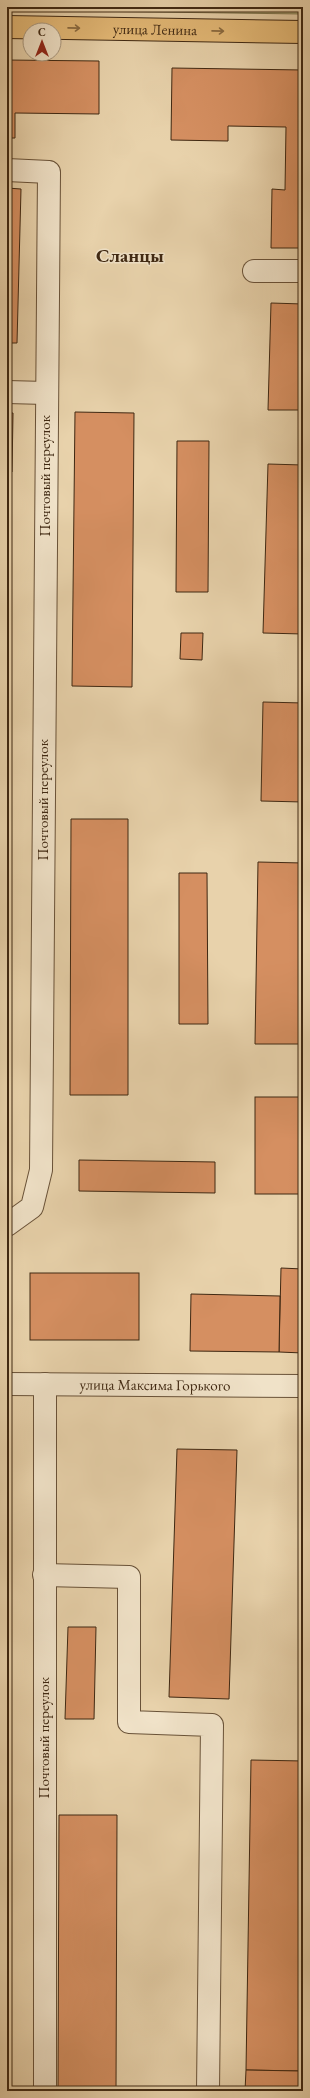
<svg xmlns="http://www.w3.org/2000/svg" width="310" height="2098" font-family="'EB Garamond',serif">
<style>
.green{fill:#b8bb87;stroke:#7c724c}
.building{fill:#d58f61;stroke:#3f2812}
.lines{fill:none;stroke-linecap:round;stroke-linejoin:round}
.minor-casing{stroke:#695238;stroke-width:24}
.major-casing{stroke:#3f2812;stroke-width:24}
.minor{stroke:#f0e2c8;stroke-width:22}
.major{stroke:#e4b976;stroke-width:22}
.oneway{stroke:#89693f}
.labels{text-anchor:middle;stroke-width:3;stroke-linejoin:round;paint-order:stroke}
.street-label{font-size:15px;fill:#3f2812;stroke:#f0e2c8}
.district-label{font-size:19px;font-weight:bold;fill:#3f2812;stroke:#f0e2c8}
</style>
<rect width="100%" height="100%" fill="#e8d2ab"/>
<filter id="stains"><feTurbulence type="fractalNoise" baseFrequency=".005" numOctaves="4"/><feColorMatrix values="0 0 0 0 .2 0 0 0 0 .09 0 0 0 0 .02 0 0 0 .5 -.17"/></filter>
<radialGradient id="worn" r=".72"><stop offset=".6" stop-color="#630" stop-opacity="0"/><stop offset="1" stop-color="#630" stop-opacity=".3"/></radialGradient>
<path class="green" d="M7 7H303V14L7 10Z"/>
<g class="building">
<path d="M7 60 99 61V114L15 113V138H7Z"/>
<path d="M172 68 303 70V248H271L272 189 285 190 286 127 228 126V141L171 140Z"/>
<path d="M7 188 21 189 17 343H7Z"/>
<path d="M271 303 303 304V410H268Z"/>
<path d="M75 412 134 413 132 687 72 686Z"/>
<path d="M7 413H13L12 472H7Z"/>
<path d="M177 441H209L208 592H176Z"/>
<path d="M268 464 303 465V634L263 633Z"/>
<path d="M181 633H203L202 660 180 659Z"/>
<path d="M263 702 303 703V802L261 801Z"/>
<path d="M71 819H128V1095H70Z"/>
<path d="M258 862 303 863V1044H255Z"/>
<path d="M179 873H207L208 1024H179Z"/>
<rect x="7" y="1039" width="1" height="52"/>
<rect x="255" y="1097" width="48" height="97"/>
<path d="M79 1160 215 1162V1193L79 1191Z"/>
<path d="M281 1268 303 1269V1353L279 1352Z"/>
<rect x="30" y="1273" width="109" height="67"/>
<path d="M191 1294 280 1296 279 1352 190 1351Z"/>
<path d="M7 1444 10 1445 7 1482Z"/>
<path d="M177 1449 237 1450 229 1699 169 1697Z"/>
<path d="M68 1627H96L94 1719H65Z"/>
<path d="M251 1760 303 1761 300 2071 246 2070Z"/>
<path d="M59 1815H117L116 2091H58Z"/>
<path d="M246 2070 300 2071 299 2091H245Z"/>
</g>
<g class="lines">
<g class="minor-casing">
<g id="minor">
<path d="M7 170 49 172 41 1170 32 1207 7 1225"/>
<path d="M254 271H303"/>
<path d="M7 392 46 393"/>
<path id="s1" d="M7 1384 303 1386"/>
<path d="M45 1384V2091"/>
<path d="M44 1575 129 1577V1722L212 1725 208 2091"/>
</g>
</g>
<g class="major-casing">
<g id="major">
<path id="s2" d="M7 27 303 32"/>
</g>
</g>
<use href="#minor" class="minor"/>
<use href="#major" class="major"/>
</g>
<defs><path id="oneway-shaft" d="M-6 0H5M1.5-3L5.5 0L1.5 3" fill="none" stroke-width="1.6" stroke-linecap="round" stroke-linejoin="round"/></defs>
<g class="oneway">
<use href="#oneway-shaft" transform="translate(74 28) rotate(1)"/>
<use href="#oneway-shaft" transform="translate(218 31) rotate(1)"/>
</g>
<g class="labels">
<g class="street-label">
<text dy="5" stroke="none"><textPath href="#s2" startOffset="148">улица Ленина</textPath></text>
<text transform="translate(45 476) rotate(-90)" y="5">Почтовый переулок</text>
<text transform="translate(43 800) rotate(-90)" y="5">Почтовый переулок</text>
<text dy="5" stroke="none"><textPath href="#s1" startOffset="148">улица Максима Горького</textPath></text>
<text transform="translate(44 1738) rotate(-90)" y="5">Почтовый переулок</text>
</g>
<g class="district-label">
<text x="130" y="262">Сланцы</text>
</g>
</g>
<rect width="310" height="2098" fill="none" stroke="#e8d2ab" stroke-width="24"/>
<rect x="8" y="8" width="294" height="2082" fill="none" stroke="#3f2812" stroke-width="2"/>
<rect x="12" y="12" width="286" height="2074" fill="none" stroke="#3f2812"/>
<g transform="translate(42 42)"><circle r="19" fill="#f0e2c8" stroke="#a9987f"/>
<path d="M0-3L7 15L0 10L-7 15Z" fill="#8f2418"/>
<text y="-6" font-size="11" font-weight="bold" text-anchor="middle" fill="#3f2812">С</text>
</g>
<rect width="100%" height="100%" filter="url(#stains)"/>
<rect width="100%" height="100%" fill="url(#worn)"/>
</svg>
